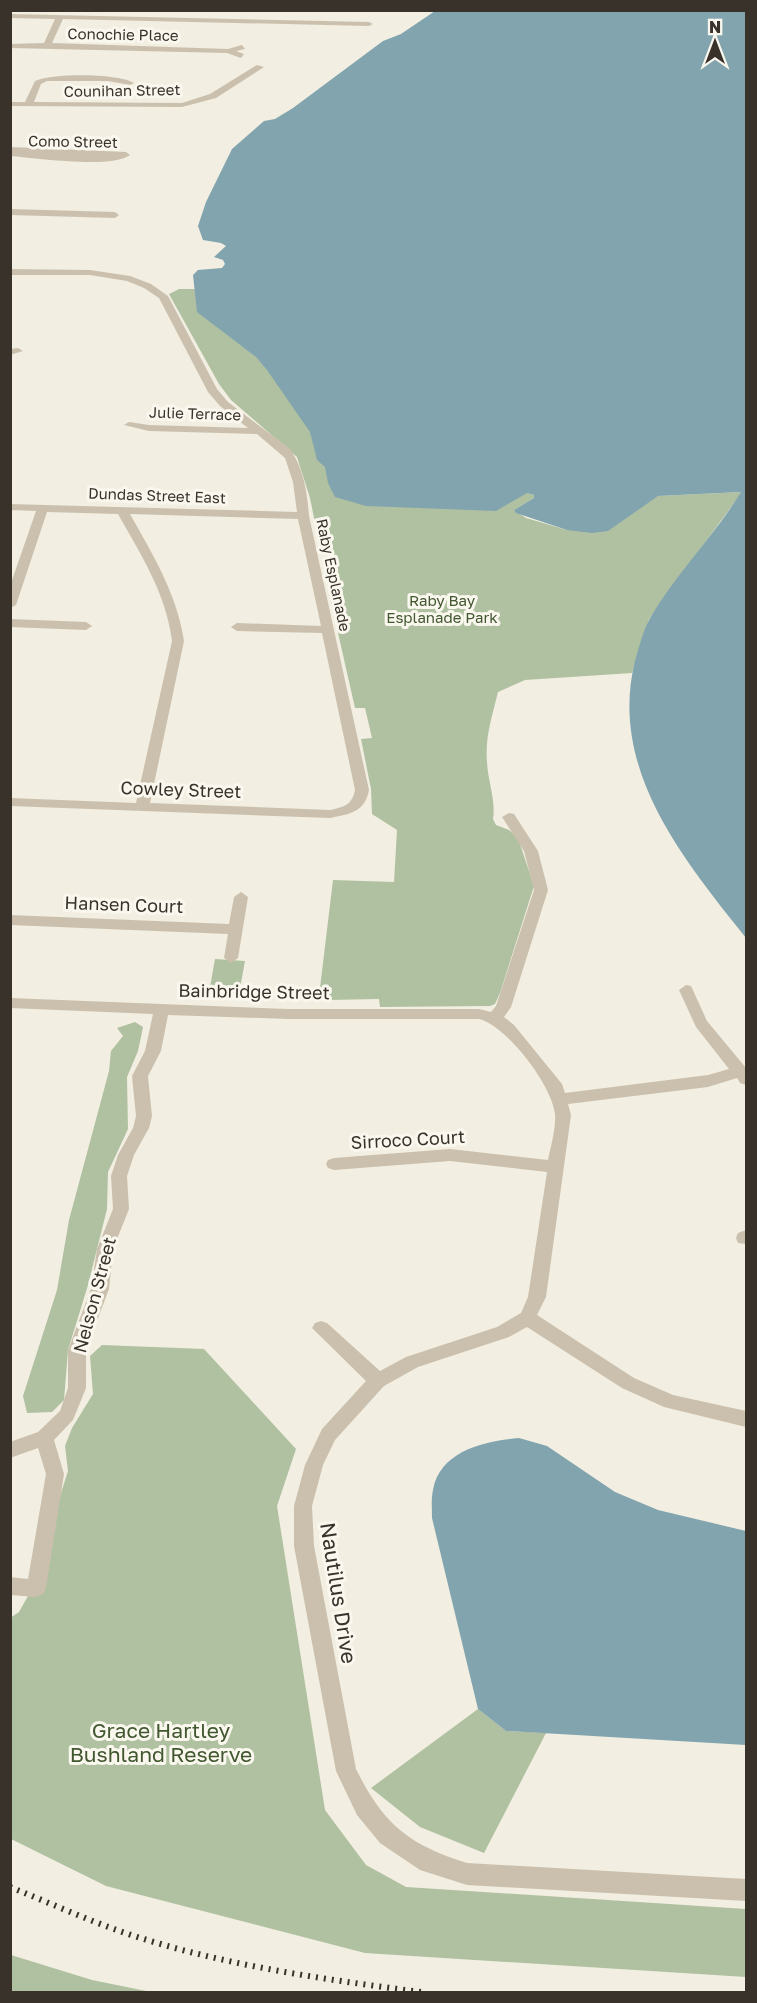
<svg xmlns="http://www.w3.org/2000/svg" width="757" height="2003" font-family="'Golos Text',sans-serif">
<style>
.green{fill:#b0c1a1}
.water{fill:#81a4af}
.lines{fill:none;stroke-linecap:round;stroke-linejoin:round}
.street{fill:#cbc0ad;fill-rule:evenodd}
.rail{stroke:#39322b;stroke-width:6;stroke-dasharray:2 6;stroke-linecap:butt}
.labels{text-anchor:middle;stroke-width:6;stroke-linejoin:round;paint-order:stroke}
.far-street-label{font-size:15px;fill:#39322b;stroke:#faf7ee}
.far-park-label{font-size:15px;fill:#415730;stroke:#faf7ee}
.street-label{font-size:18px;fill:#39322b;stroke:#faf7ee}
.near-street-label{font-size:21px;fill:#39322b;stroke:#faf7ee}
.near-park-label{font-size:21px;fill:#415730;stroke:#faf7ee}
</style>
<rect width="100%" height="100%" fill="#f2eee1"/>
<g class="green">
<path d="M194 280 527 493 534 495V498L514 510 526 518 567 530 658 496 742 492 649 619 632 673 525 680 498 692C492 717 485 736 487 762 488 782 496 800 493 819L496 825 509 830 518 838 534 886 500 993 495 1004 490 1006 380 1007 379 999 328 1000 319 996 333 880 394 882 397 830 372 814 371 789 361 739 372 738 365 708H355L329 593 340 594 337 578 327 576 324 568 335 569 331 554 321 552 310 498 297 457 231 400 219 384 169 294 179 289H195Z"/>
<path d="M215 959 245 961 239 994 209 993Z"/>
<path d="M135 1022 143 1027 138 1051 127 1077 128 1129 108 1172 107 1209 88 1285 68 1350 64 1400 52 1412 27 1413 23 1396 57 1290 69 1220 109 1071 111 1051 123 1036 117 1028Z"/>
<path d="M102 1345 204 1349 296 1449 277 1506 325 1810 366 1865 406 1887 746 1909V1977L365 1953 106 1886 11 1839 10 1618 19 1612 28 1596 68 1471 65 1446 72 1428 93 1394 90 1356Z"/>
<path d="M478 1709 506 1731 546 1733 484 1853 420 1827 371 1788Z"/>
<path d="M11 1955 92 1980 151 1992H11Z"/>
</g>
<g class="water">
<path d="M435 11H746V938C684 860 608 769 635 661 639 647 643 631 650 618 676 574 714 536 741 492L658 496 608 531 592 533 567 530 516 513 514 510 534 498V495L527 493 496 511 366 506 335 497 328 483 325 467 317 460 310 432 267 370 256 357 197 312 193 275 198 270 222 268 225 264 223 260 214 257 226 246 221 243 203 240 198 226 206 202 232 149 264 121 275 119 293 108 383 41 401 34Z"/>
<path d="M519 1438 547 1446 615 1492 658 1510 746 1531V1745L506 1731 478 1709 432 1518C432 1509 431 1499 433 1490 440 1450 486 1441 519 1438Z"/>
</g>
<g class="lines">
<g class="street">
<path d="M10 14 369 22 373 24 369 26 63 19 52 43 228 49 242 45 245 49 236 51 244 54 241 58 227 53 10 48V44L44 43 55 19 10 18Z"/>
<path d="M257 65 264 67 216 98 182 107 10 106V102H25L35 81C52 73 118 73 134 83L130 85 108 81H47L41 84 34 102 182 103 210 94Z"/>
<path d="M10 147 126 152 130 155C112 169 35 158 10 156Z"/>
<path d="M10 209 115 212 119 215 115 218 10 215Z"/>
<path d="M10 269 90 270 130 276 151 284 168 296 217 389 228 402 290 449C304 469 307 492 309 516L369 790C365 812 350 814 330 818L10 806V798L136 803 172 641C166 593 141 555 118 514L47 512 16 605 10 608V586L36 511 10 510V504L297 512 293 482 285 458 257 434 149 431 124 425 129 422 149 425 248 428 220 406 208 392 159 298 144 288 127 281 90 275H10ZM130 514 298 519 321 626 237 623 231 627 237 631 322 633 355 790C352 805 344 807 330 810L150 803 184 641C177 594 153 555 130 514Z"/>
<path d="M10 349 18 348 23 351 10 355Z"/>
<path d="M10 619 86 622 92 626 86 630 10 627Z"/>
<path d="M509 813 514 814 538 851 548 890 511 1007 504 1017 514 1025 562 1084 565 1093 708 1075 729 1069 696 1027 679 990 686 985 691 986 707 1021 746 1068V1085L740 1083 737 1078 708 1087 568 1104 571 1115 546 1297 537 1315 634 1378 673 1395 746 1411V1427L664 1407 622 1388 527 1327 509 1337 418 1367 384 1386 335 1440 323 1465 312 1506 314 1546 356 1769C383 1824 409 1845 467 1863L746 1879V1901L467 1885 420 1870 380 1843 357 1815 336 1771 294 1546V1506L305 1465 322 1429 366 1381 312 1328 315 1323 321 1321 327 1323 380 1371 406 1357 497 1327 521 1313 528 1297 547 1172 450 1161 334 1170 328 1168 326 1164 328 1160 334 1158 450 1149 548 1160C551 1146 556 1128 555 1114 552 1085 507 1026 479 1019H288L168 1015 161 1051 148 1076 152 1116 149 1128 134 1155 127 1176 129 1209 113 1249 109 1289 86 1350V1388L73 1420 54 1440 64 1474 46 1588 43 1594 36 1597 10 1595V1577L28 1579 46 1474 38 1448 10 1458V1442L38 1432 60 1411 68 1388V1350L91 1289 97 1249 113 1209 111 1176 118 1155 133 1128 136 1116 132 1076 145 1051 153 1014 10 1008V998L288 1009H479L491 1012 496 1006 534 890 524 851 502 817Z"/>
<path d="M241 892 248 897 238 958 231 963 224 958 228 934 10 925V915L229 924 234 897Z"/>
<path d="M746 1230V1244L738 1243 736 1238 738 1233Z"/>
</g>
<path class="rail" d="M10 1887C55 1905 100 1926 147 1940 236 1967 329 1980 421 1992"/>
</g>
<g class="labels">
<g class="far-street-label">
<text transform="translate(123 35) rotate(1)" y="5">Conochie Place</text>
<text transform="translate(122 91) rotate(-1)" y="5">Counihan Street</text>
<text transform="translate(73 142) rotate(1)" y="5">Como Street</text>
<text transform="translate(195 414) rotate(2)" y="5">Julie Terrace</text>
<text transform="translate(157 496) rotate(2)" y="5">Dundas Street East</text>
<text transform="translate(333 575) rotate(78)" y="5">Raby Esplanade</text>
</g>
<g class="far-park-label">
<text x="442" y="606">Raby Bay<tspan x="442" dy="17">Esplanade Park</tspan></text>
</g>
<g class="street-label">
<text transform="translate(181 790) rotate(2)" y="6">Cowley Street</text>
<text transform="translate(124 905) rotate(2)" y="6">Hansen Court</text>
<text transform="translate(254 992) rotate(1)" y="6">Bainbridge Street</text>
<text transform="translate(408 1140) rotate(-3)" y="6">Sirroco Court</text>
<text transform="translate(95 1295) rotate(-75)" y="6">Nelson Street</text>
</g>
<g class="near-street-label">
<text transform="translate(338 1593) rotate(81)" y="7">Nautilus Drive</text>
</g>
<g class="near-park-label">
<text x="161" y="1738">Grace Hartley<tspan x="161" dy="24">Bushland Reserve</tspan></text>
</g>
</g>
<rect width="757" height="2003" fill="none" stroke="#39322b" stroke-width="24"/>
<g transform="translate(715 42)" stroke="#faf7ee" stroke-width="4.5" paint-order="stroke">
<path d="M0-4.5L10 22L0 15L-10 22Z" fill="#39322b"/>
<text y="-9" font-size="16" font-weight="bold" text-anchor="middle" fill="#39322b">N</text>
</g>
</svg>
